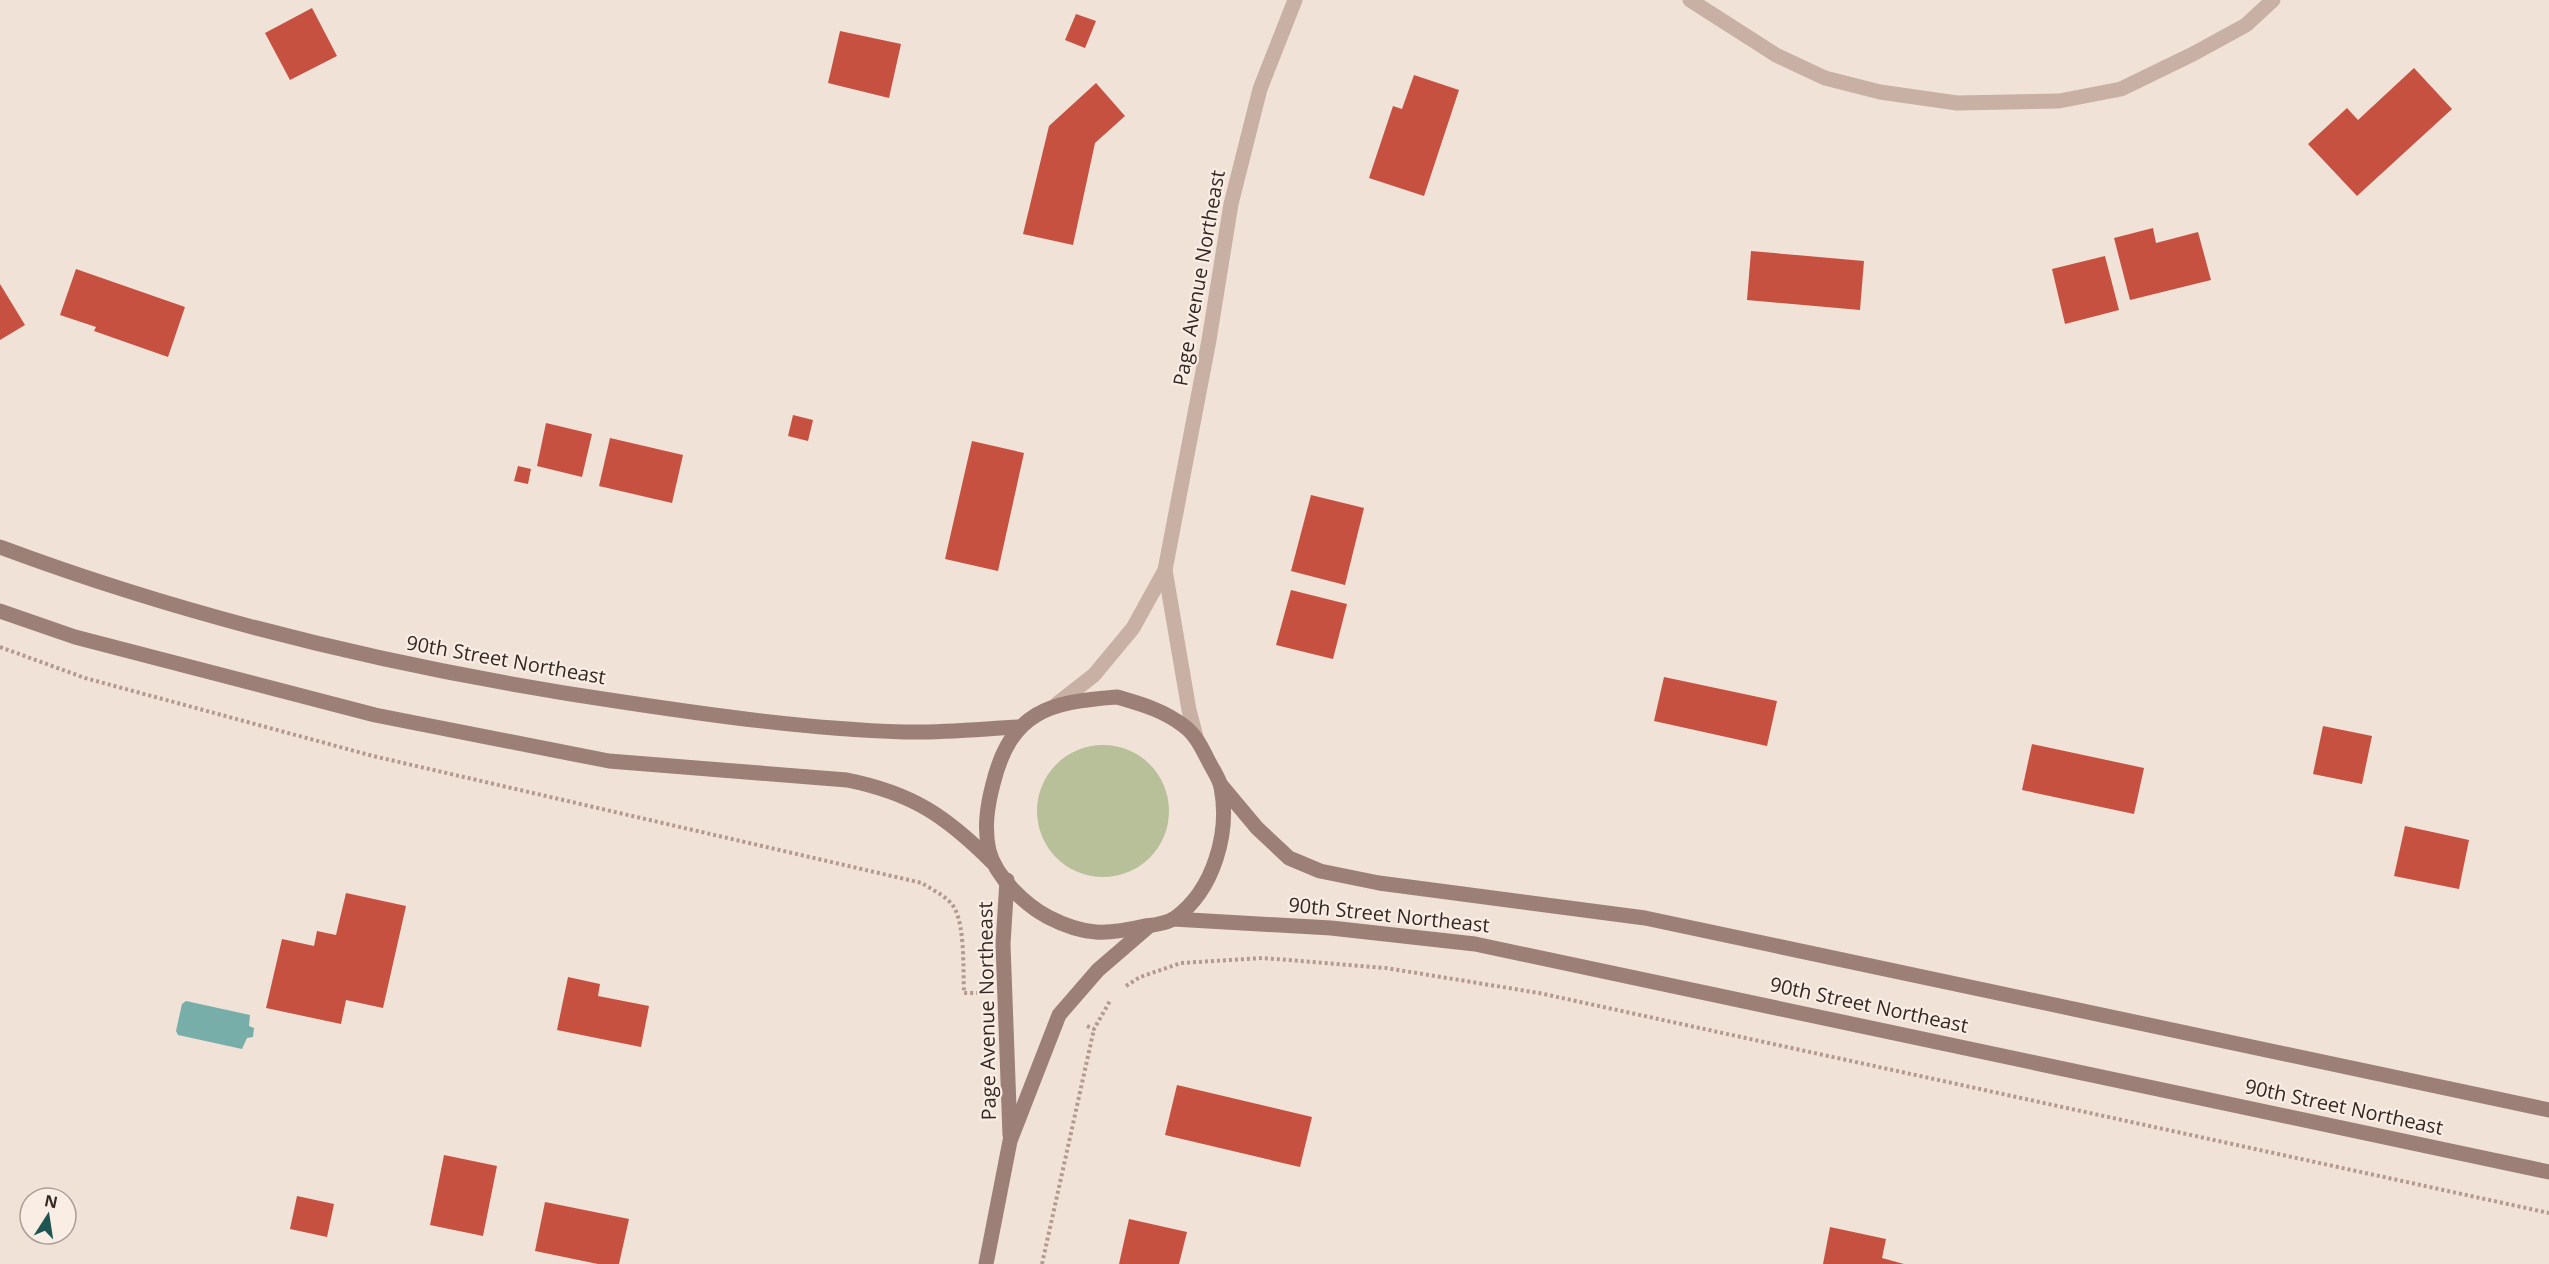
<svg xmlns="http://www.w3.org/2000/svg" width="2549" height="1264" font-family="'Open Sans',sans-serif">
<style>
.green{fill:#b7c098}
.water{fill:#77aea9}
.building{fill:#c65141}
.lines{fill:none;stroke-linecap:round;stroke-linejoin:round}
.path{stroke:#b49a8e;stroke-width:4;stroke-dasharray:3 3;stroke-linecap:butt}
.street{stroke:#c9b0a4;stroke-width:15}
.secondary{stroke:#9c7f76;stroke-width:15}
.labels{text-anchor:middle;stroke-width:4.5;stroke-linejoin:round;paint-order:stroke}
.street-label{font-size:20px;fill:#342826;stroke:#f9ede4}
</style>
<rect width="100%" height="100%" fill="#f1e2d8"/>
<circle class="green" cx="1103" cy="811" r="66"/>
<path class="water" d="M186 1001 250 1015 249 1026 254 1028 253 1037 247 1038 242 1049 178 1035 176 1031 182 1004Z"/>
<g class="building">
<path d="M312 8 337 56 290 80 265 33Z"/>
<path d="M1076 14 1096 21 1085 48 1065 40Z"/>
<path d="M840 31 901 44 889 98 828 83Z"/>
<path d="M2414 68 2452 109 2357 196 2308 144 2347 108 2358 120Z"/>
<path d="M1414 75 1459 90 1424 196 1369 178 1393 106 1402 109Z"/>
<path d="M1096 83 1125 116 1095 143 1073 245 1023 234 1049 126Z"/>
<path d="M2153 228 2156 243 2198 232 2211 280 2130 300 2114 238Z"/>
<path d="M1751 251 1864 261 1860 310 1747 300Z"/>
<path d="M2105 256 2119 310 2065 324 2052 269Z"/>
<path d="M76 269 185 307 168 357 94 331 96 327 60 315Z"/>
<path d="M0 284 25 325 0 340Z"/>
<path d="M793 415 813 420 808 441 788 436Z"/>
<path d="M546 423 592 434 582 477 537 466Z"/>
<path d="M610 438 683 455 672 503 599 486Z"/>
<path d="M972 441 1024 453 998 571 945 559Z"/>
<path d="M518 466 531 469 528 484 514 481Z"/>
<path d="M1311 495 1364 508 1345 585 1291 571Z"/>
<path d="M1291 590 1347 604 1333 659 1276 645Z"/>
<path d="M1664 677 1777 701 1767 746 1654 721Z"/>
<path d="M2323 726 2372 736 2362 784 2313 774Z"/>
<path d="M2032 744 2144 768 2134 814 2022 790Z"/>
<path d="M2405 826 2469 840 2459 889 2394 876Z"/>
<path d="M346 893 406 906 383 1008 346 1000 341 1024 266 1008 282 939 314 946 317 931 336 935Z"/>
<path d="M568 977 600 984 598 996 649 1006 641 1047 557 1030Z"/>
<path d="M1177 1085 1312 1117 1300 1167 1165 1135Z"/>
<path d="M444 1155 497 1166 483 1236 430 1225Z"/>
<path d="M297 1196 334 1204 327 1237 290 1229Z"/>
<path d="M545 1202 629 1219 619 1264H598L535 1251Z"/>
<path d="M1129 1219 1187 1232 1179 1264H1119Z"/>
<path d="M1830 1227 1886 1239 1882 1258 1904 1264H1823Z"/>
</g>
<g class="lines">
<g class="path">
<path d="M0 647 85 678 373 756 922 883C932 890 949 897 955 909 965 929 963 970 964 993H977"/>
<path d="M1126 986 1140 977 1181 963 1263 958 1386 968 1539 993 2549 1213"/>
<path d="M1087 1026 1094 1029 1110 1001"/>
<path d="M1042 1264 1094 1029"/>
</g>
<g class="street">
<path d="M1690 0 1776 55 1825 78 1880 92 1957 103 2059 101 2121 89 2193 54 2246 25 2273 0"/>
<path d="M1165 570 1189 710 1196 737"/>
<path d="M1057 704 1094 675 1133 628 1165 570 1209 340 1231 204 1260 89 1295 0"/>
</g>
<g class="secondary">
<path d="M0 547C201 622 411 671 623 702 716 716 810 729 904 732 942 733 981 729 1019 727"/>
<path d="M0 611 75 637 375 715 609 761 847 780C912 793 946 816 992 862"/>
<path d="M1117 697C1141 704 1163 710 1184 726 1196 735 1202 748 1209 762 1213 770 1219 778 1221 787 1230 832 1214 890 1175 918 1168 923 1154 925 1145 926 1106 935 1085 936 1048 917 1025 905 996 877 989 851 984 828 987 807 993 784 1011 711 1049 702 1117 697Z"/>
<path d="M1221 785 1257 828 1289 858 1320 871 1379 883 1645 918 2549 1110"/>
<path d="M1007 880 1003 944 1010 1135"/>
<path d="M1173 919 1331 928 1475 944 2549 1172"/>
<path d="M986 1264 1010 1141 1059 1015 1098 970 1149 926"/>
</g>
</g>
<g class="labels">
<g class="street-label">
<text transform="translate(1199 278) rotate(-80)" y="7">Page Avenue Northeast</text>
<text transform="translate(506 660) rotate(10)" y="7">90th Street Northeast</text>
<text transform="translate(1389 915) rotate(6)" y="7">90th Street Northeast</text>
<text transform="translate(1869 1005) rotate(12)" y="7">90th Street Northeast</text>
<text transform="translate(987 1011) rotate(-91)" y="7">Page Avenue Northeast</text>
<text transform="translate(2344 1107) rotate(12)" y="7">90th Street Northeast</text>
</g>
</g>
<g transform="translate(48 1216) rotate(12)"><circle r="28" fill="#f9ede4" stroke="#aa9e98" stroke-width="1.5"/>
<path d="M0-4.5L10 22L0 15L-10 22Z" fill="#1c5552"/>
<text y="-9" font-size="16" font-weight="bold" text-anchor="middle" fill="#342826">N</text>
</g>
</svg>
